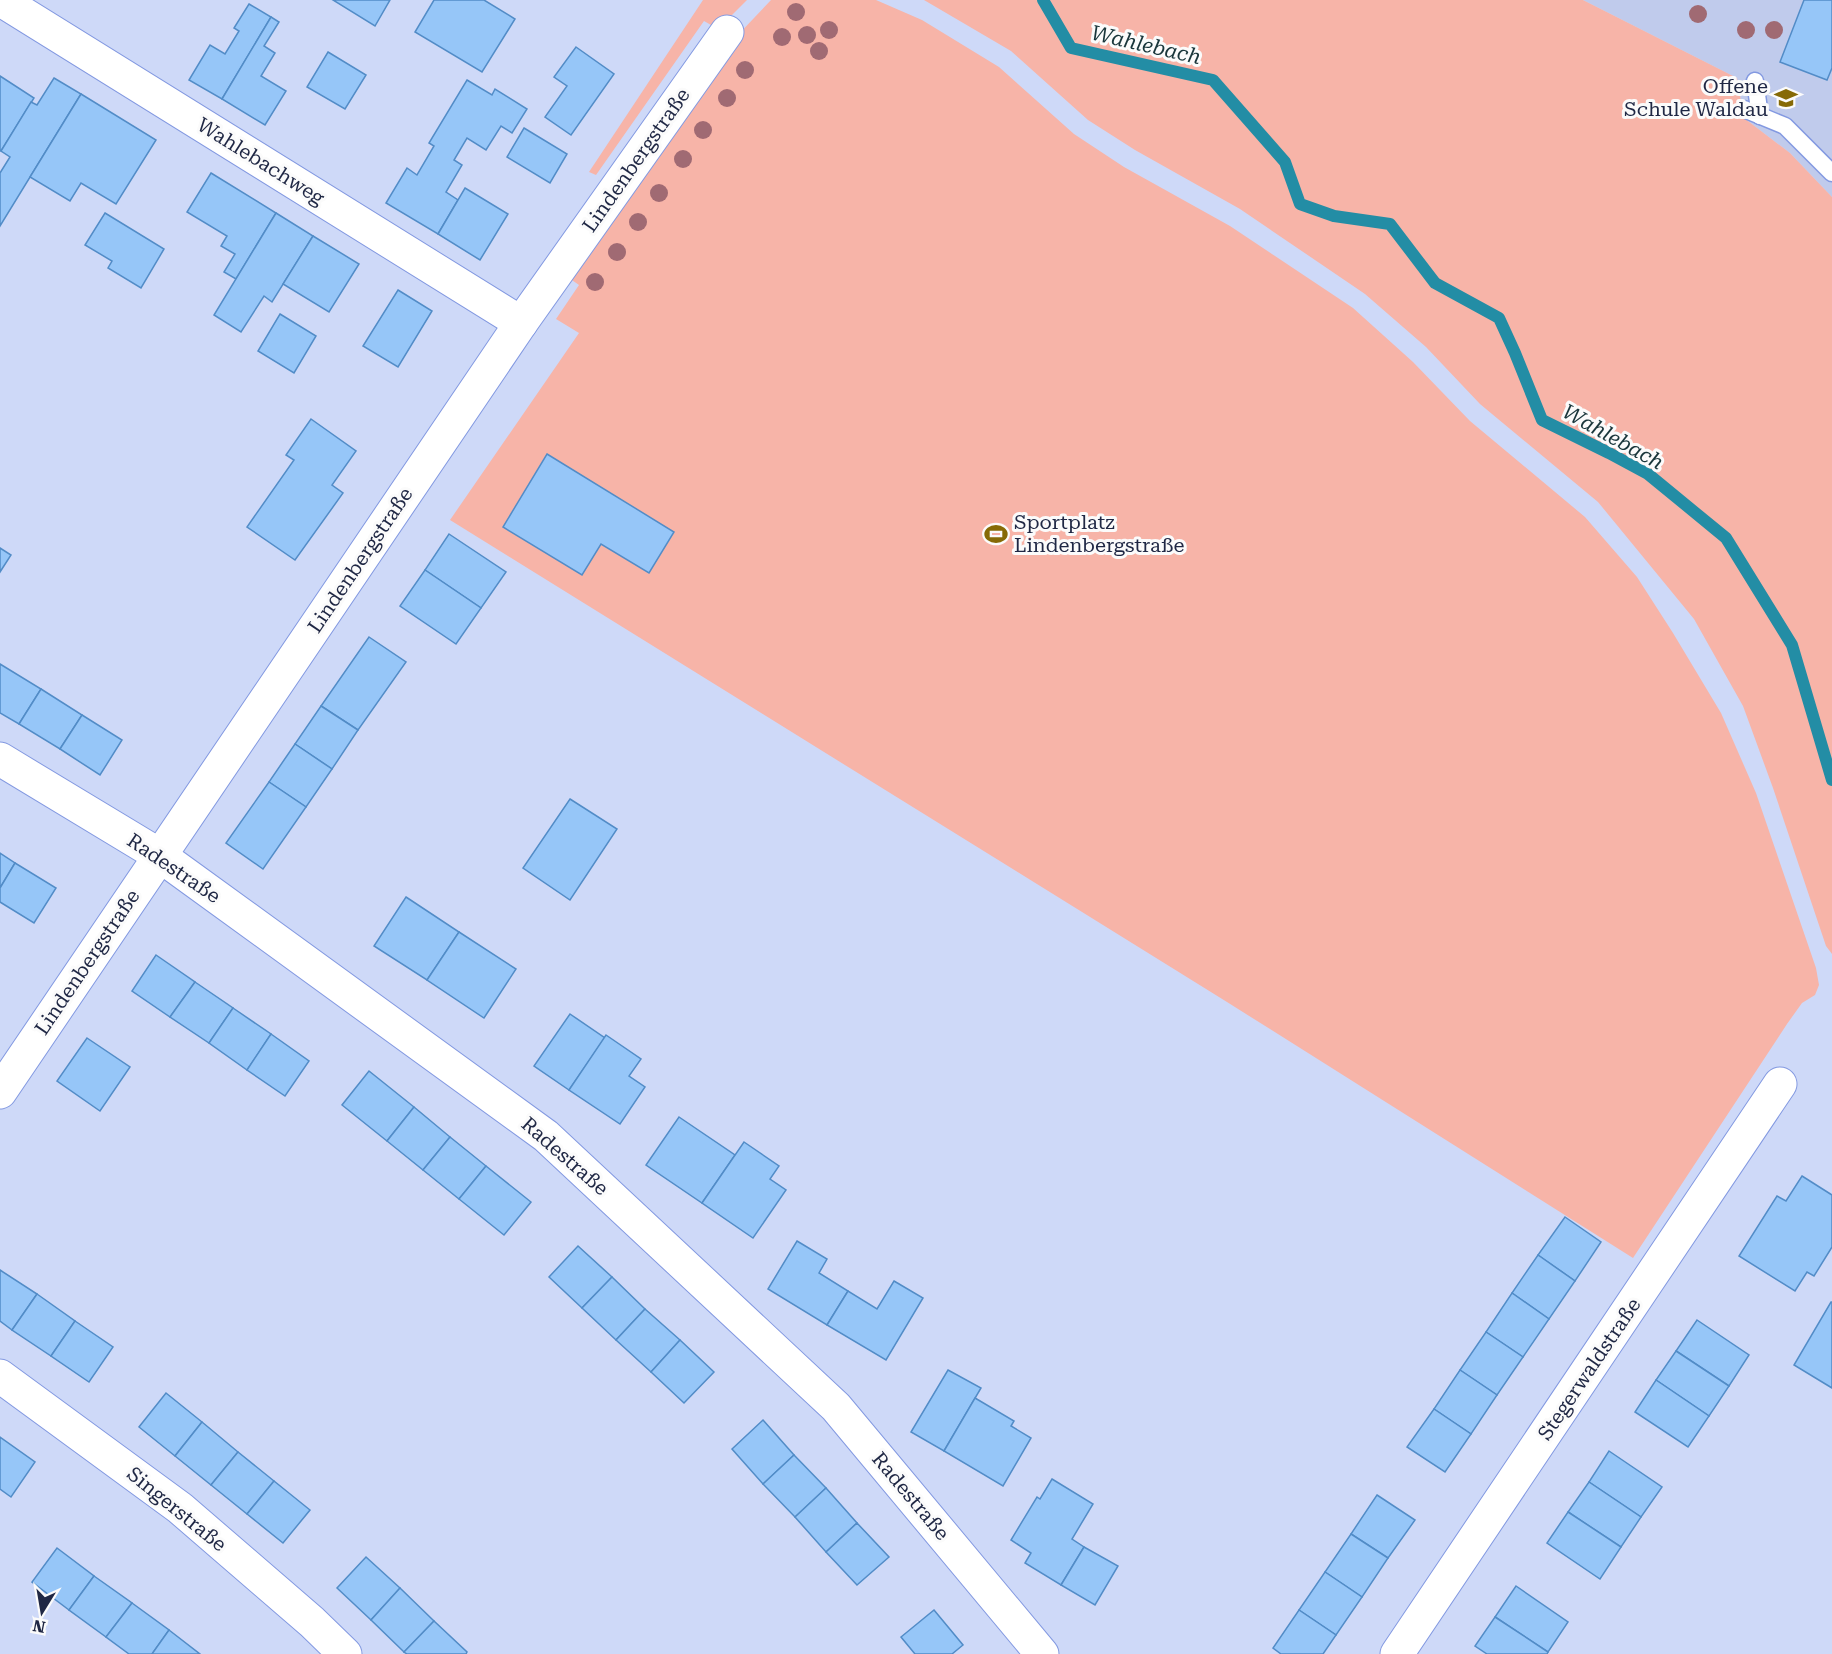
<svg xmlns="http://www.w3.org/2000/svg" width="1832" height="1654" font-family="'Roboto Serif',serif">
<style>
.built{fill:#c0cbec}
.green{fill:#f7b4a8}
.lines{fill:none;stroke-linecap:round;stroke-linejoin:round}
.stream{stroke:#238da5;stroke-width:12}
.building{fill:#96c6f8;stroke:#528cc7;stroke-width:1.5}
.service-casing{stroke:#8399e1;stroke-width:19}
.minor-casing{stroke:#8399e1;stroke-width:35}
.service{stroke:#fff;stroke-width:16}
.minor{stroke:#fff;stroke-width:33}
.tree{fill:#a06a73}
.labels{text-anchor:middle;stroke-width:6;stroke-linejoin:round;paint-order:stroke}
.poi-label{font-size:20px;fill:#1f2744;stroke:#fbfbfb;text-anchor:end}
.street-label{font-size:20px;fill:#1f2744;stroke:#fbfbfb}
.water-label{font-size:21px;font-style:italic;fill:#1a363b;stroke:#fbfbfb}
</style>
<rect width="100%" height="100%" fill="#ced9f8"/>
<path class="built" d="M1583 0H1832V197L1790 153 1744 118 1737 78Z"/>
<g class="green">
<path d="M703 0H747L718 29 704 21 596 175 589 172Z"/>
<path d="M771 0H876L922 20 999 67 1074 134 1124 167 1230 226 1353 308 1413 362 1470 421 1585 517 1637 577 1673 633 1721 713 1756 793 1816 968 1819 985 1815 995 1802 1003 1787 1024 1633 1258 1227 1002 450 520 579 333 556 319 579 285 569 278 734 39Z"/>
<path d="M924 0H1583L1737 78 1744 118 1790 153 1832 197V954L1826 946 1773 788 1743 706 1694 619 1598 502 1480 404 1426 347 1365 294 1240 209 1135 150 1088 120 1011 51Z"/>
</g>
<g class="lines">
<path class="stream" d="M1043 0 1071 48 1213 80 1285 162 1300 204 1334 216 1390 224 1435 283 1499 318 1515 353 1542 420 1609 453 1648 474 1726 538 1792 645 1832 780"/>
</g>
<g class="building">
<path d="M333 0H390L375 26Z"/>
<path d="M434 0H484L515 19 482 72 415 32Z"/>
<path d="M1804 0H1832V68L1827 80 1780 62Z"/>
<path d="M249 4 271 17 222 99 189 80 210 45 225 54 239 31 234 28Z"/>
<path d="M271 17 279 22 264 46 275 53 261 76 286 91 265 125 222 99Z"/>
<path d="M576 47 614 74 571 135 545 117 567 86 554 77Z"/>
<path d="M328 52 366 75 345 109 307 87Z"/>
<path d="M0 76 34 98 1 151 0 150Z"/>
<path d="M54 78 81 94 0 226V173L10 157 1 151 31 102 37 105Z"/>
<path d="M467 80 492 95 495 89 527 109 512 133 501 126 486 150 467 138 454 160 462 165 446 192 458 200 438 234 386 203 407 168 417 175 434 146 429 143Z"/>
<path d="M81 94 156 140 116 204 81 183 70 201 30 177Z"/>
<path d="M524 128 567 154 550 183 507 157Z"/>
<path d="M211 173 276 213 236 279 224 272 235 254 221 246 227 236 187 212Z"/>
<path d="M465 188 508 214 480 260 438 234Z"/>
<path d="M105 213 164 249 141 288 108 268 112 261 85 245Z"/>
<path d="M276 213 313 236 272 302 264 296 241 332 214 315Z"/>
<path d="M313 236 359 264 329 312 283 284Z"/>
<path d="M398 290 432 311 398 367 363 346Z"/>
<path d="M280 314 316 336 294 373 258 351Z"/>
<path d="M311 419 356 451 332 485 343 493 295 560 247 527 294 460 286 455Z"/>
<path d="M547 454 674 532 649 573 601 544 582 575 503 527Z"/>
<path d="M449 534 506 572 481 608 425 570Z"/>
<path d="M0 548 11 555 0 572Z"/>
<path d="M425 570 481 608 456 644 400 606Z"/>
<path d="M369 637 406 662 358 730 321 706Z"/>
<path d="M0 664 41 689 19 724 0 713Z"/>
<path d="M41 689 82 715 60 749 19 724Z"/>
<path d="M321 706 358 730 332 769 295 744Z"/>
<path d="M82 715 122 740 100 775 60 749Z"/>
<path d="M295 744 332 769 306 807 269 782Z"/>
<path d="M269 782 306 807 263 869 226 843Z"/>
<path d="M570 799 617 829 570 900 523 868Z"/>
<path d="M0 853 15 863 0 888Z"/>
<path d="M15 863 56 888 34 923 0 902V888Z"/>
<path d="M406 897 459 932 427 980 374 946Z"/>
<path d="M459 932 516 969 484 1018 427 980Z"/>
<path d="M156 955 195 982 170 1017 132 991Z"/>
<path d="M195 982 233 1008 209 1043 170 1017Z"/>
<path d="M233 1008 271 1034 247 1070 209 1043Z"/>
<path d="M570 1014 605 1038 569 1090 534 1066Z"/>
<path d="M271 1034 309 1061 285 1096 247 1070Z"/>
<path d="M606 1035 641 1059 629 1076 645 1087 620 1124 569 1090Z"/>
<path d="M87 1038 130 1067 100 1111 57 1081Z"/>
<path d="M369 1071 414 1107 387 1141 342 1105Z"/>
<path d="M414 1107 450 1137 423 1170 387 1141Z"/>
<path d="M679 1117 735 1155 702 1203 646 1165Z"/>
<path d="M450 1137 486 1166 459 1199 423 1170Z"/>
<path d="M744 1142 779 1166 770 1179 786 1190 753 1238 702 1203Z"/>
<path d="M486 1166 531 1202 504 1235 459 1199Z"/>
<path d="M1802 1176 1832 1195V1247L1814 1276 1807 1272 1795 1291 1739 1256 1777 1196 1786 1201Z"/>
<path d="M1565 1217 1601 1242 1575 1281 1538 1255Z"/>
<path d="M797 1241 827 1259 819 1273 848 1291 827 1325 768 1289Z"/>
<path d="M578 1246 612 1277 582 1308 549 1277Z"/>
<path d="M1538 1255 1575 1281 1549 1319 1512 1293Z"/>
<path d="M0 1270 37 1294 12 1330 0 1321Z"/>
<path d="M612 1277 645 1309 616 1340 582 1308Z"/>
<path d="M894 1281 923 1298 886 1360 827 1325 848 1291 877 1309Z"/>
<path d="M1512 1293 1549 1319 1523 1357 1486 1332Z"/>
<path d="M37 1294 75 1321 51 1356 12 1330Z"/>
<path d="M1831 1302H1832V1388L1794 1365Z"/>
<path d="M645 1309 680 1340 651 1372 616 1340Z"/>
<path d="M1697 1320 1749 1355 1729 1386 1676 1351Z"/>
<path d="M75 1321 113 1347 89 1382 51 1356Z"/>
<path d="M1486 1332 1523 1357 1497 1395 1460 1370Z"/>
<path d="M680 1340 714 1372 684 1403 651 1372Z"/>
<path d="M1676 1351 1729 1386 1709 1416 1656 1380Z"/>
<path d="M948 1370 981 1388 944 1451 911 1432Z"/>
<path d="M1460 1370 1497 1395 1471 1434 1434 1409Z"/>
<path d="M1656 1380 1709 1416 1688 1447 1635 1412Z"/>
<path d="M166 1393 202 1422 175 1456 139 1427Z"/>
<path d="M975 1398 1014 1421 1011 1426 1031 1438 1003 1486 944 1451Z"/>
<path d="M1434 1409 1471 1434 1445 1472 1407 1447Z"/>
<path d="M763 1420 794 1455 763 1484 732 1449Z"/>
<path d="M202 1422 238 1452 211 1485 175 1456Z"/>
<path d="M0 1437 35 1462 11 1497 0 1489Z"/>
<path d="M1609 1451 1662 1487 1641 1517 1589 1482Z"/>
<path d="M238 1452 274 1481 247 1514 211 1485Z"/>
<path d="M794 1455 826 1488 795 1517 763 1484Z"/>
<path d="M1052 1479 1093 1504 1072 1539 1084 1547 1061 1585 1025 1563 1031 1553 1011 1540 1037 1497 1040 1499Z"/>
<path d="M274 1481 310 1510 283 1543 247 1514Z"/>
<path d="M1589 1482 1641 1517 1621 1547 1568 1512Z"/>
<path d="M826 1488 857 1523 826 1552 795 1517Z"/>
<path d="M1377 1495 1415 1520 1388 1558 1351 1534Z"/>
<path d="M1568 1512 1621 1547 1600 1579 1547 1543Z"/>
<path d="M857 1523 889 1557 857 1585 826 1552Z"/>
<path d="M1351 1534 1388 1558 1362 1597 1325 1572Z"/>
<path d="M1084 1547 1118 1566 1095 1605 1061 1585Z"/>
<path d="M57 1548 94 1576 69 1610 32 1582Z"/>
<path d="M366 1557 400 1588 371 1620 337 1588Z"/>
<path d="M1325 1572 1362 1597 1336 1635 1299 1610Z"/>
<path d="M94 1576 132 1603 106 1637 69 1610Z"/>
<path d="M1516 1586 1568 1622 1548 1652 1495 1617Z"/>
<path d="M400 1588 434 1621 404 1652 371 1620Z"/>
<path d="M132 1603 169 1630 152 1654H129L106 1637Z"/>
<path d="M934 1610 963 1645 952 1654H915L901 1637Z"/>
<path d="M1299 1610 1336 1635 1323 1654H1281L1273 1648Z"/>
<path d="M1495 1617 1548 1652 1547 1654H1487L1475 1646Z"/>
<path d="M434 1621 467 1652 466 1654H407L404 1652Z"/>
<path d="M169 1630 200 1654H152Z"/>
</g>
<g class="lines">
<g class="service-casing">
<g id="service">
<path d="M1755 81 1760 116"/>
<path d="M1744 109 1785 126 1832 173"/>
</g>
</g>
<g class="minor-casing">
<g id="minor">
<path d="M1 0 521 323"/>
<path d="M0 759 159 855 546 1136 836 1407 1042 1654"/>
<path d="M0 1092 521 323 727 32"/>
<path d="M0 1376 180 1508 312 1622 345 1654"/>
<path d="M1397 1654 1780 1084"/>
</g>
</g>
<use href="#service" class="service"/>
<use href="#minor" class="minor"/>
</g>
<g class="tree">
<circle cx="796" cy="12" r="9"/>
<circle cx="1698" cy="14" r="9"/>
<circle cx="829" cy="30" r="9"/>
<circle cx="1746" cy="30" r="9"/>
<circle cx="1774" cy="30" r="9"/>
<circle cx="807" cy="35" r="9"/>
<circle cx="782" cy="37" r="9"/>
<circle cx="819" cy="51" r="9"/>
<circle cx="745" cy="70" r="9"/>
<circle cx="727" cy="98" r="9"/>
<circle cx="703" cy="130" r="9"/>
<circle cx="683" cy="159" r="9"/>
<circle cx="659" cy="193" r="9"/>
<circle cx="638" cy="222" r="9"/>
<circle cx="617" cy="252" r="9"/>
<circle cx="595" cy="282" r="9"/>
</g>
<defs>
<g id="school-bare" transform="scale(1.8)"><path d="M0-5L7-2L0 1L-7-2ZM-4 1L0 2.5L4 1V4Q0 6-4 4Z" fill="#866a06" stroke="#fbfbfb" stroke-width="2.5" paint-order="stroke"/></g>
<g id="stadium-bare" transform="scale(1.8)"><path d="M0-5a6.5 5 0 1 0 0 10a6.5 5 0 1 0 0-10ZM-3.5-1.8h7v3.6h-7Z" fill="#866a06" stroke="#fbfbfb" stroke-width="2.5" paint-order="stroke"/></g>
</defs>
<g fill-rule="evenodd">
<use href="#school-bare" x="1786" y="98"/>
<use href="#stadium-bare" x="996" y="534"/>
</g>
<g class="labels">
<g class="poi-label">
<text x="1768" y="93">Offene<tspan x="1768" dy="23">Schule Waldau</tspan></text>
<text x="1014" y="529" text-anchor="start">Sportplatz<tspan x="1014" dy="23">Lindenbergstraße</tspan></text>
</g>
<g class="street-label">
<text transform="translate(636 160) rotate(-55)" y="7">Lindenbergstraße</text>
<text transform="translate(261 161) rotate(32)" y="7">Wahlebachweg</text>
<text transform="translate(360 560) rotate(-56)" y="7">Lindenbergstraße</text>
<text transform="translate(174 868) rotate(34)" y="7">Radestraße</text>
<text transform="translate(87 962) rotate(-56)" y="7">Lindenbergstraße</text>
<text transform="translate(565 1156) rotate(41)" y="7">Radestraße</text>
<text transform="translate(1589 1369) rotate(-56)" y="7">Stegerwaldstraße</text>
<text transform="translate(911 1496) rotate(50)" y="7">Radestraße</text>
<text transform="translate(177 1509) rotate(39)" y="7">Singerstraße</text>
</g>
<g class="water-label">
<text transform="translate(1146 45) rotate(13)" y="7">Wahlebach</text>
<text transform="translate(1613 437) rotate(29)" y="7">Wahlebach</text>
</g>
</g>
<g transform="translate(42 1612) rotate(191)" stroke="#fbfbfb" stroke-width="4.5" paint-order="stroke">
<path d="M0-4.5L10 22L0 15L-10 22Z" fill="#1f2744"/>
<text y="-9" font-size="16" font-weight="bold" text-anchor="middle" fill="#1f2744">N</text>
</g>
</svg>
